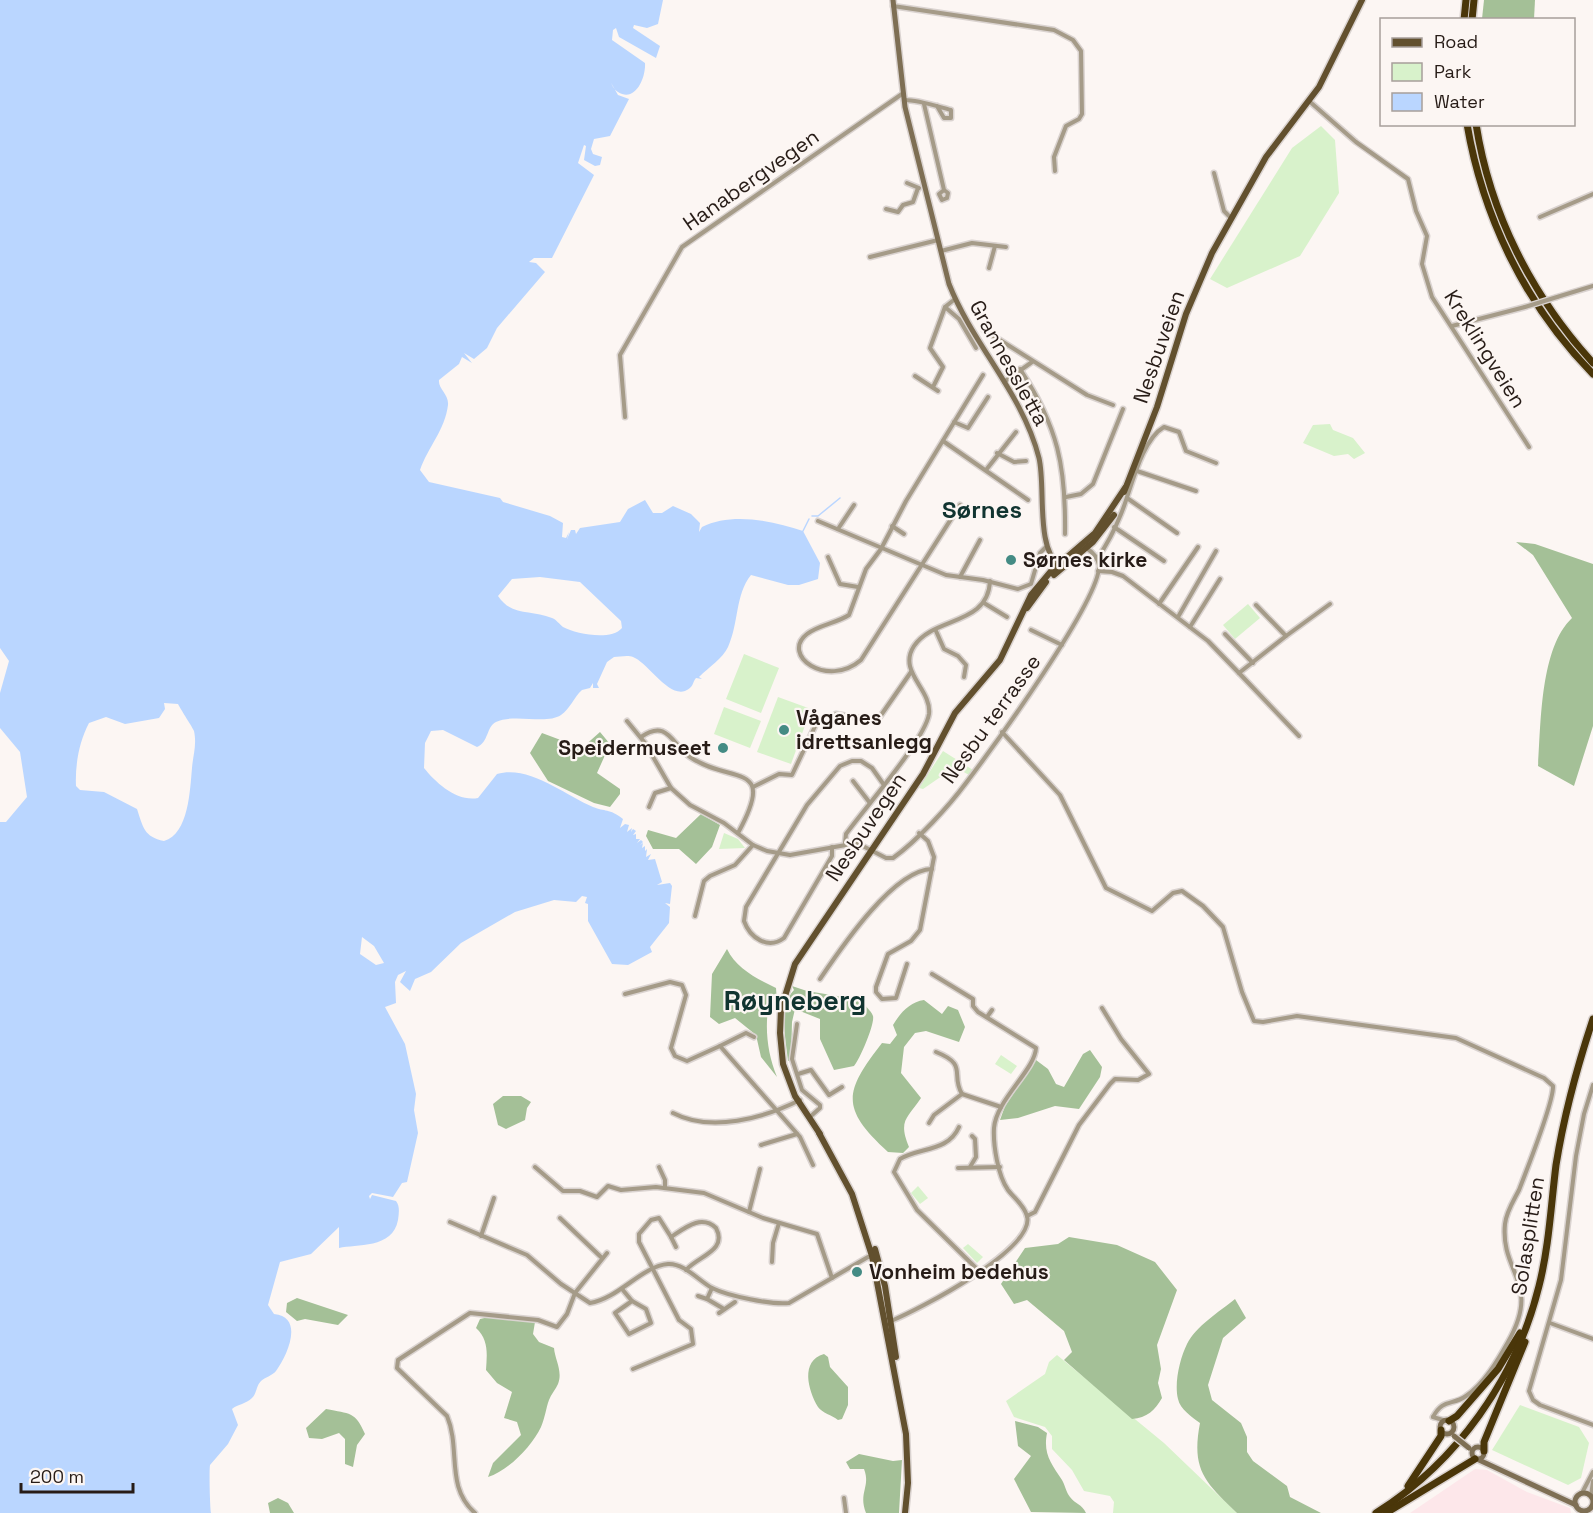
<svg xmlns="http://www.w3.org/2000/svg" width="1593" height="1513" font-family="'Space Grotesk',sans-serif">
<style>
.commercial{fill:#fde7ea}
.green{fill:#d8f2cb}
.forest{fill:#a4c097}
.water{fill:#bad6ff;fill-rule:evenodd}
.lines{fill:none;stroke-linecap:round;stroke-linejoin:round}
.stream{stroke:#bad6ff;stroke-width:1.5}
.street-casing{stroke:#dad3d0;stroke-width:7}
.secondary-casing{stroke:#dad3d0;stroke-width:8}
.primary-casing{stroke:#dad3d0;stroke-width:9}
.highway-casing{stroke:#dad3d0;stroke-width:10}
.street{stroke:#a59b88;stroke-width:4}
.secondary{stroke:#7e6f54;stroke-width:5}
.primary{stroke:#62502e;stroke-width:6}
.highway{stroke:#4a3609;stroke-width:7}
.street-bridge-casing{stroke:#dad3d0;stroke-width:7;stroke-linecap:butt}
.secondary-bridge-casing{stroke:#dad3d0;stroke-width:8;stroke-linecap:butt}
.street-bridge{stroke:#a59b88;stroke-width:4}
.secondary-bridge{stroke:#7e6f54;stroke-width:5}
.poi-dot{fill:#448b84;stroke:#fcf6f3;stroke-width:2}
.labels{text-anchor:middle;stroke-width:4.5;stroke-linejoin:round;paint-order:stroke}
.street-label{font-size:21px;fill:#271c17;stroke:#fcf6f3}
.poi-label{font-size:21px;font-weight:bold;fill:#271c17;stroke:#fcf6f3;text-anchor:start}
.quarter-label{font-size:24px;font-weight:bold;fill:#113430;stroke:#fcf6f3}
.district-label{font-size:27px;font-weight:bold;fill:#113430;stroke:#fcf6f3}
</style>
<rect width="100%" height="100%" fill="#fcf6f3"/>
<path class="commercial" d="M1475 1469 1487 1470 1527 1492 1570 1508 1571 1513H1410Z"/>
<g class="green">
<path d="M1321 126 1335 140 1339 193 1300 256 1227 288 1210 279 1292 148Z"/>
<path d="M1330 424 1333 430 1353 438 1365 453 1354 459 1348 454 1334 456 1303 443 1313 425Z"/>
<path d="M1248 604 1260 618 1235 639 1223 625Z"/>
<path d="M744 654 779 668 761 713 726 699Z"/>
<path d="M778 697 811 709 791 764 757 752Z"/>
<path d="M724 707 761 721 750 748 714 734Z"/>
<path d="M943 751 973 770 969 775 955 767 923 789 919 788Z"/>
<path d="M724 833 738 839 745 848 719 849Z"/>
<path d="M1001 1055 1017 1066 1011 1074 995 1064Z"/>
<path d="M918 1186 928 1198 920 1204 911 1193Z"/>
<path d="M968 1244 983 1257 977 1263 963 1248Z"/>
<path d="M1057 1355 1164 1443 1237 1513H1113L1114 1502 1110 1496 1084 1491 1072 1470 1052 1449V1436L1045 1427 1014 1417 1006 1401 1045 1374 1049 1362Z"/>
<path d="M1520 1405 1579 1427 1589 1443 1581 1478 1568 1485 1492 1450Z"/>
</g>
<g class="forest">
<path d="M1484 0H1535L1534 19H1482Z"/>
<path d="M1516 542 1535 544 1593 564V726L1574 786 1538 766C1541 724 1540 648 1572 618L1533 555Z"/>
<path d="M600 732 610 744 597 773 620 789V794L610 807 594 803 548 781 530 753 542 733 582 748Z"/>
<path d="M701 814 720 825 712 847 696 864 679 849H653L646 836 648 830 676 838Z"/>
<path d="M727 949C736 968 757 979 776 988L777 1002 768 1009C765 1032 768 1055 777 1077L761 1057 756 1035 735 1018 719 1024 710 1017 712 974Z"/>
<path d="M792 986 807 991 862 1000C864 1006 871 1010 873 1016 875 1024 860 1059 854 1066L834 1070 820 1039V1019L795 1009 792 1022 791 1060 788 1061C786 1040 778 1006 794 990Z"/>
<path d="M924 1000 942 1014 948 1006 958 1010 965 1027 959 1042 926 1031 915 1033 904 1047 901 1073 921 1098C907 1119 898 1120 909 1147L903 1153 888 1152C840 1108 844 1092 882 1043L890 1044 897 1035 893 1025C900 1013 910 1002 924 1000Z"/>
<path d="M1090 1050 1102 1067 1100 1077 1079 1109 1055 1106 1018 1118 1000 1120 1005 1106 1036 1060 1048 1069 1056 1084 1064 1087 1083 1054Z"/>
<path d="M503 1096H521L531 1102 527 1108 525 1120 506 1129 498 1125 493 1104Z"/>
<path d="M1069 1237 1117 1245 1155 1262 1177 1290 1157 1345 1161 1369 1158 1383 1162 1398C1155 1410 1147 1418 1132 1419L1064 1360 1072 1352 1064 1331 1027 1300 1014 1304 1001 1284 1025 1248 1058 1244Z"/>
<path d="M297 1298 348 1315 338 1325 305 1319 297 1321 286 1312 287 1303Z"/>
<path d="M1235 1299 1246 1318 1223 1338 1208 1385 1212 1400 1241 1423 1247 1437V1452L1253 1461 1287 1486 1290 1497 1321 1513H1237C1205 1482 1191 1470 1200 1423 1192 1417 1180 1409 1178 1399 1174 1383 1180 1358 1187 1344 1196 1326 1219 1312 1235 1299Z"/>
<path d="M489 1317 535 1322 533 1334 539 1342 554 1348C555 1360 563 1371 558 1384 556 1389 551 1394 549 1400 546 1408 545 1418 541 1427 532 1446 508 1471 488 1477L493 1463 521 1435 517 1422 504 1418 512 1392 497 1383 486 1370C487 1354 489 1340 476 1328L480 1319Z"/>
<path d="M824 1354 828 1357 830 1367 848 1387V1405L842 1419 838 1420C832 1415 822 1413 818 1407 808 1390 800 1361 824 1354Z"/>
<path d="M326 1409C350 1414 355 1411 365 1434L357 1445 353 1467 345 1464V1439L339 1433 322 1439 309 1438 306 1428Z"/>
<path d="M1015 1421 1038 1427 1047 1433C1043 1454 1051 1463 1062 1480 1065 1485 1066 1492 1070 1497 1075 1504 1082 1504 1086 1513L1031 1512 1014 1479 1031 1456 1018 1446Z"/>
<path d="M859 1454 893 1461 902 1460 899 1513H866C858 1492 871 1487 864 1469H850L846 1462Z"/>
<path d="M278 1498 288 1503 294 1513H270L268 1503Z"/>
</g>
<path class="water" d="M0 0H663L658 24 647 28 634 25 633 28 660 46 656 58 619 37 616 28 613 30 612 40 645 63C646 78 635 103 618 92 613 89 612 84 610 81L618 95 629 99 610 136 594 139 591 149 593 154 602 157 600 165 595 166 584 160 586 146 584 145 578 163 594 175 552 258H534L529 262 536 263 545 272 497 328 487 348 474 359 464 353 472 363 462 357 459 364 439 380C438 389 449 394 448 405 445 430 428 447 420 470L429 482 500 498 503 502 550 516 563 523 562 537 566 538 569 532 567 539 571 530H575L576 534 580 528 620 522 628 509 645 500 653 513H662L673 506 691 514 700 523 699 532 702 527C732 512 773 521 803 531L820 563 818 579 799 585H788L751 575C735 595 739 623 728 647 723 658 709 667 699 677L702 679 696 678C692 683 694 687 685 691 668 697 647 662 633 657 628 655 619 657 614 657L607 662 597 684 599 688H593V683L590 688 582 690C574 697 570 709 561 715 546 725 515 713 496 722 486 727 489 742 477 747L443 730 431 731 425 743 424 768C436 783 457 802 478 798L497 774C530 765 564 795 593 807 605 812 609 808 623 819L620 828 625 824 629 825 627 832 632 828 631 832 633 829 636 831 633 835 636 834V839H640L637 843 641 840 643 842 640 845 643 843 642 848 645 846V851L647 849 646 857 651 854 648 860 655 859 662 882 657 885 670 883 672 886 670 904 665 903 670 907 669 923 650 947 652 952 628 965 612 964 588 921V904L585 903 587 897 582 896 576 902 554 900 515 912 461 943 431 972 415 979 410 991 400 982 406 971 398 975 395 982 396 1003 385 1007 405 1044 416 1094 414 1110 418 1133 407 1182 402 1183 393 1197 372 1193 369 1196 370 1199 372 1195 396 1201C400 1206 399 1213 398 1220 393 1249 356 1244 339 1248V1227L311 1254 280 1262 268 1305 274 1314C305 1317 287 1356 276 1371 272 1376 265 1377 261 1381 256 1386 257 1393 252 1398 246 1404 238 1404 232 1409L238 1425 228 1444 210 1465C209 1472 210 1508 211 1513H0V822H6L27 797 20 752 0 728V693L9 661 0 648ZM540 577 580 582 621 621 622 628C611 641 576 634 563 627 559 624 557 620 552 618 531 609 512 617 498 596L512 579ZM164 703 178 704C181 710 193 728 194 731 197 745 193 755 192 768 190 789 189 834 164 841 144 837 143 827 137 809L104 792 80 790 76 786C75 765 79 742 89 723L106 717 125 724 159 718 165 709ZM362 937 374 946 384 963 376 965 360 954Z"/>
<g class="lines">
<g class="stream">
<path d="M812 516H818L840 498"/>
<path d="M803 531 809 519"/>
</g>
<g class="street-casing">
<g id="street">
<path d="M893 6 1054 30 1073 40 1081 51 1082 114 1079 119 1066 126 1054 157 1055 171"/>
<path d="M904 100C919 100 936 106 951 110V118H944L937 106"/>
<path d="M1309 101 1356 142 1408 179 1416 211 1427 236 1422 264 1432 297 1529 447"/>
<path d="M924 104 944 190 948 193 947 198 942 200 939 194 944 190"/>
<path d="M1214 173 1224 211 1231 218"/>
<path d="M907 183 919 188"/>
<path d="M886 209 898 212 903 205 913 202 918 188"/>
<path d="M1540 217 1593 194"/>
<path d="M941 251 972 243 1006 247"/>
<path d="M870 257 938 240"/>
<path d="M989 268 995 246"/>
<path d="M1557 297 1593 286"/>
<path d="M945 307 959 319 976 348"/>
<path d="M1452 326 1525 307"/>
<path d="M984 330 1087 395 1113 405"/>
<path d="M1020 369C1058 427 1066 466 1065 534"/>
<path d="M915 376 938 391"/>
<path d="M1004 382 1032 362"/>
<path d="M933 387 943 367 930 348 945 307 955 299"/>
<path d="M625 417 620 355 682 247 902 94"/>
<path d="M954 422 968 428 988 397"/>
<path d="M943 441 1028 500"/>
<path d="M997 453 1014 462 1026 461"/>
<path d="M986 470 1016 432"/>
<path d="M1137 471 1196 491"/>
<path d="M1066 497 1081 494 1093 484 1123 409"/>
<path d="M1127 498 1177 533"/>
<path d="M960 505 861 660C827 689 780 655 807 634 818 625 837 623 849 615L866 569 881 549 906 501 983 375"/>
<path d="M818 521 946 575 983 580 1018 589 1031 584 1040 553 1047 546"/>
<path d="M892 526 904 534"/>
<path d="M1114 527 1164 561"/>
<path d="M838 529 854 505"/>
<path d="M828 557 840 584 858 587"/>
<path d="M1097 559C1106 546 1115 529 1121 514 1131 490 1141 440 1164 427L1179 432 1186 451 1216 463"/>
<path d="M1098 571 1112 572 1123 576 1208 641 1239 673 1286 636 1256 605"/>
<path d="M960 577 980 540"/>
<path d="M984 603 1007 617"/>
<path d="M1159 604 1198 547"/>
<path d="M1178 617 1216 551"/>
<path d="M1190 627 1220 579"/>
<path d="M1031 630 1062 645"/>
<path d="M936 631 944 649 958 656 966 665 964 677"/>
<path d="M1225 634 1253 663"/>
<path d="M1286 636 1330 604"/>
<path d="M1239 673 1299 736"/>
<path d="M836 714 877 721 911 672"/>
<path d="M627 721 645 743 671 788 690 805 724 823 753 845 767 851 790 855 857 843 886 858H893C917 841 949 806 966 783 991 750 1102 598 1099 565 1098 557 1091 551 1085 547"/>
<path d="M1002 732 1060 795 1106 888 1152 911 1173 893 1182 891 1203 906 1223 927 1242 992 1254 1021 1263 1022 1297 1016 1456 1038 1544 1078 1553 1086C1554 1101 1526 1172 1519 1190 1514 1200 1506 1212 1505 1224 1500 1274 1542 1282 1508 1342 1498 1360 1484 1384 1466 1396 1452 1406 1443 1398 1433 1417"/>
<path d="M641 737C668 718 672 745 690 757 731 785 778 760 738 833"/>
<path d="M853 781 870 803"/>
<path d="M753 787 779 774 792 775 818 720"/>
<path d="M649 807 655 793 671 788"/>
<path d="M845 843 846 834C863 810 925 740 929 714 932 689 897 672 914 646 934 616 988 626 990 581"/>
<path d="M832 847V856L784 938C768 950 750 938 744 921L746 907 807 805 840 766 852 761H861L872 768 884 785"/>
<path d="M695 916 704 881 710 876 735 865 753 845"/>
<path d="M907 964 896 998 882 999 876 992V987L888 954 911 941 920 930 934 857 928 841 919 833"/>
<path d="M820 979C841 948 893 870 932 869"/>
<path d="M625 994 670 982 682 985 686 995 671 1048 675 1056 687 1061 720 1046 800 1137 813 1165"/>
<path d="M987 1017 992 1010"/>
<path d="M797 1024 792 1059 802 1090 820 1105V1108L811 1116"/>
<path d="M720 1046 746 1033 754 1037"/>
<path d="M936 1052C969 1065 950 1074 962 1094L1001 1107"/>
<path d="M798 1074 811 1070 829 1095 842 1087"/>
<path d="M1593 1085 1584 1114 1576 1156 1561 1280 1529 1391 1533 1400 1540 1405 1593 1425"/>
<path d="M673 1113C711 1133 764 1118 800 1100"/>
<path d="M929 1123 934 1115 962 1094"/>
<path d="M959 1127C948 1152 920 1147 900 1159L894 1172 917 1210 980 1272"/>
<path d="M761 1145 797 1134"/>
<path d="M535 1167 563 1191H580L597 1197 608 1186 621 1190 656 1187 704 1193 763 1218 817 1234 832 1278"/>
<path d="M659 1167 665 1180V1188"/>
<path d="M970 1167 976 1157 975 1139 972 1136"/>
<path d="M958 1168 1000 1167"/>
<path d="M749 1212 760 1169"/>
<path d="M1027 1216 1035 1212 1079 1125 1110 1084 1115 1079 1138 1080 1149 1074 1121 1039 1102 1008"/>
<path d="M560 1218 602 1258"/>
<path d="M450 1222 527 1255 561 1284 590 1303C618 1299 642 1266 668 1264 684 1263 699 1281 712 1288 728 1296 772 1305 789 1303L868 1257 874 1256"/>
<path d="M481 1236 494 1198"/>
<path d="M671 1237 676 1247"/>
<path d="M772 1262 773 1243 779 1223"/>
<path d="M712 1288 707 1299 724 1309"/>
<path d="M622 1289 632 1301"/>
<path d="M698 1296 707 1299"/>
<path d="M632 1301 646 1309 651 1323 629 1334 615 1313Z"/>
<path d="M719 1313 735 1302"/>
<path d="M891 1321C918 1310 1036 1249 1027 1216 1024 1205 1014 1198 1008 1190 998 1176 993 1145 994 1128 996 1100 1035 1070 1036 1048L978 1012 973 1006V999L932 974"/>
<path d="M1550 1323 1593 1339"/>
<path d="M633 1369 693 1344 691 1329 679 1320 639 1242V1234L651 1220 659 1218 671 1237C685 1228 701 1214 716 1228 728 1251 698 1256 686 1270"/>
<path d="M1433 1417 1446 1421"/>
<path d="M1582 1493 1593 1472"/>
<path d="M1591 1496 1593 1481"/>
<path d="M844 1498 846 1513"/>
<path d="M475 1513C445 1487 461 1449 447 1416L397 1368 398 1360 470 1313 538 1320 557 1327 567 1314 575 1293 607 1253"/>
</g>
</g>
<g class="secondary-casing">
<g id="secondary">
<path d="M893 0 905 107 949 284C973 345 1023 394 1039 458 1046 488 1035 547 1060 567"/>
<circle cx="1447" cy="1427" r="7"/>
<circle cx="1478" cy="1453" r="6"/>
<path d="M1479 1460 1576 1505"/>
<circle cx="1584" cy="1502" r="9"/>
</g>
</g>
<g class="primary-casing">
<g id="primary">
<path d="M1124 492 1157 407 1186 314 1212 253 1266 157 1319 87 1362 0"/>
<path d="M1054 575 1093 542 1114 515"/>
<path d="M1027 608 1046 582"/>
<path d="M819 1133 852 1194 872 1256 906 1434 908 1483 905 1513"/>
<path d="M820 1134 795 1096 783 1064 780 1033 781 1009 795 964 923 774 955 713 1000 660 1031 595 1052 570 1095 533 1125 488"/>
<path d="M875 1249 885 1286 896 1357"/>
</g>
</g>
<g class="highway-casing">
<g id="highway">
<path d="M1464 20 1466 0"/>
<path d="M1472 20 1474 0"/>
<path d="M1467 124C1483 218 1526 306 1593 374"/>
<path d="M1476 124C1490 214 1532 296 1593 363"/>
<path d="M1449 1421 1457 1416 1498 1369 1520 1333"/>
<path d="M1484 1451V1442L1525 1342"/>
<path d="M1408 1486 1441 1436V1430"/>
<path d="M1376 1513C1457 1462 1516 1379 1539 1286 1549 1247 1551 1205 1556 1165 1564 1115 1577 1067 1593 1019"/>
<path d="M1386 1513 1475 1459"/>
</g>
</g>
<use href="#street" class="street"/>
<use href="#secondary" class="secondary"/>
<use href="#primary" class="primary"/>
<use href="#highway" class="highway"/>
<g class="street-bridge-casing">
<path id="street-bridge" d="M1525 307 1557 297"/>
</g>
<g class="secondary-bridge-casing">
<path id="secondary-bridge" d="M1454 1436 1469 1448"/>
</g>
<use href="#street-bridge" class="street-bridge"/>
<use href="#secondary-bridge" class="secondary-bridge"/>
</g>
<g class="poi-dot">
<circle cx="1011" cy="560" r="6"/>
<circle cx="784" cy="730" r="6"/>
<circle cx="723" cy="748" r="6"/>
<circle cx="857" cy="1272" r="6"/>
</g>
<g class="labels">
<g class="street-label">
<text transform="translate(751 180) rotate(-35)" y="7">Hanabergvegen</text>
<text transform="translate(1159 347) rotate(-71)" y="7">Nesbuveien</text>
<text transform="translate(1485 349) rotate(58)" y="7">Kreklingveien</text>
<text transform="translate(1009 363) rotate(61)" y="7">Grannessletta</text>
<text transform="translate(991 719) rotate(-54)" y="7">Nesbu terrasse</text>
<text transform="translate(866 827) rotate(-56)" y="7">Nesbuvegen</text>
<text transform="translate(1528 1236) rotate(-81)" y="7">Solasplitten</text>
</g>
<g class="poi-label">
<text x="1023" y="567">Sørnes kirke</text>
<text x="796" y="725">Våganes<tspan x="796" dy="24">idrettsanlegg</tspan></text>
<text x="711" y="755" text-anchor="end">Speidermuseet</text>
<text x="869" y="1279">Vonheim bedehus</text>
</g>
<g class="quarter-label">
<text x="982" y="518">Sørnes</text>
</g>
<g class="district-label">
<text x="795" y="1010">Røyneberg</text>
</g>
</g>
<rect x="1380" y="18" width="195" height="108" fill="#fcf6f3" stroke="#a79f9b" stroke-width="1.5"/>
<rect x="1392" y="38" width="30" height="9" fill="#62502e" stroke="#a79f9b" stroke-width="1.5"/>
<text x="1434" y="48" font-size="18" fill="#271c17">Road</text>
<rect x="1392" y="63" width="30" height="18" fill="#d8f2cb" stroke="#a79f9b" stroke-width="1.5"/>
<text x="1434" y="78" font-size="18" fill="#271c17">Park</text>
<rect x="1392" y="93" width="30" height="18" fill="#bad6ff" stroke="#a79f9b" stroke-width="1.5"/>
<text x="1434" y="108" font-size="18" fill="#271c17">Water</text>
<path d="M21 1483v9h112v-9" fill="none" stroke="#271c17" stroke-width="3"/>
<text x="30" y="1483" font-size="18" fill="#271c17" stroke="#fcf6f3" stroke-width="4.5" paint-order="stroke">200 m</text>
</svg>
